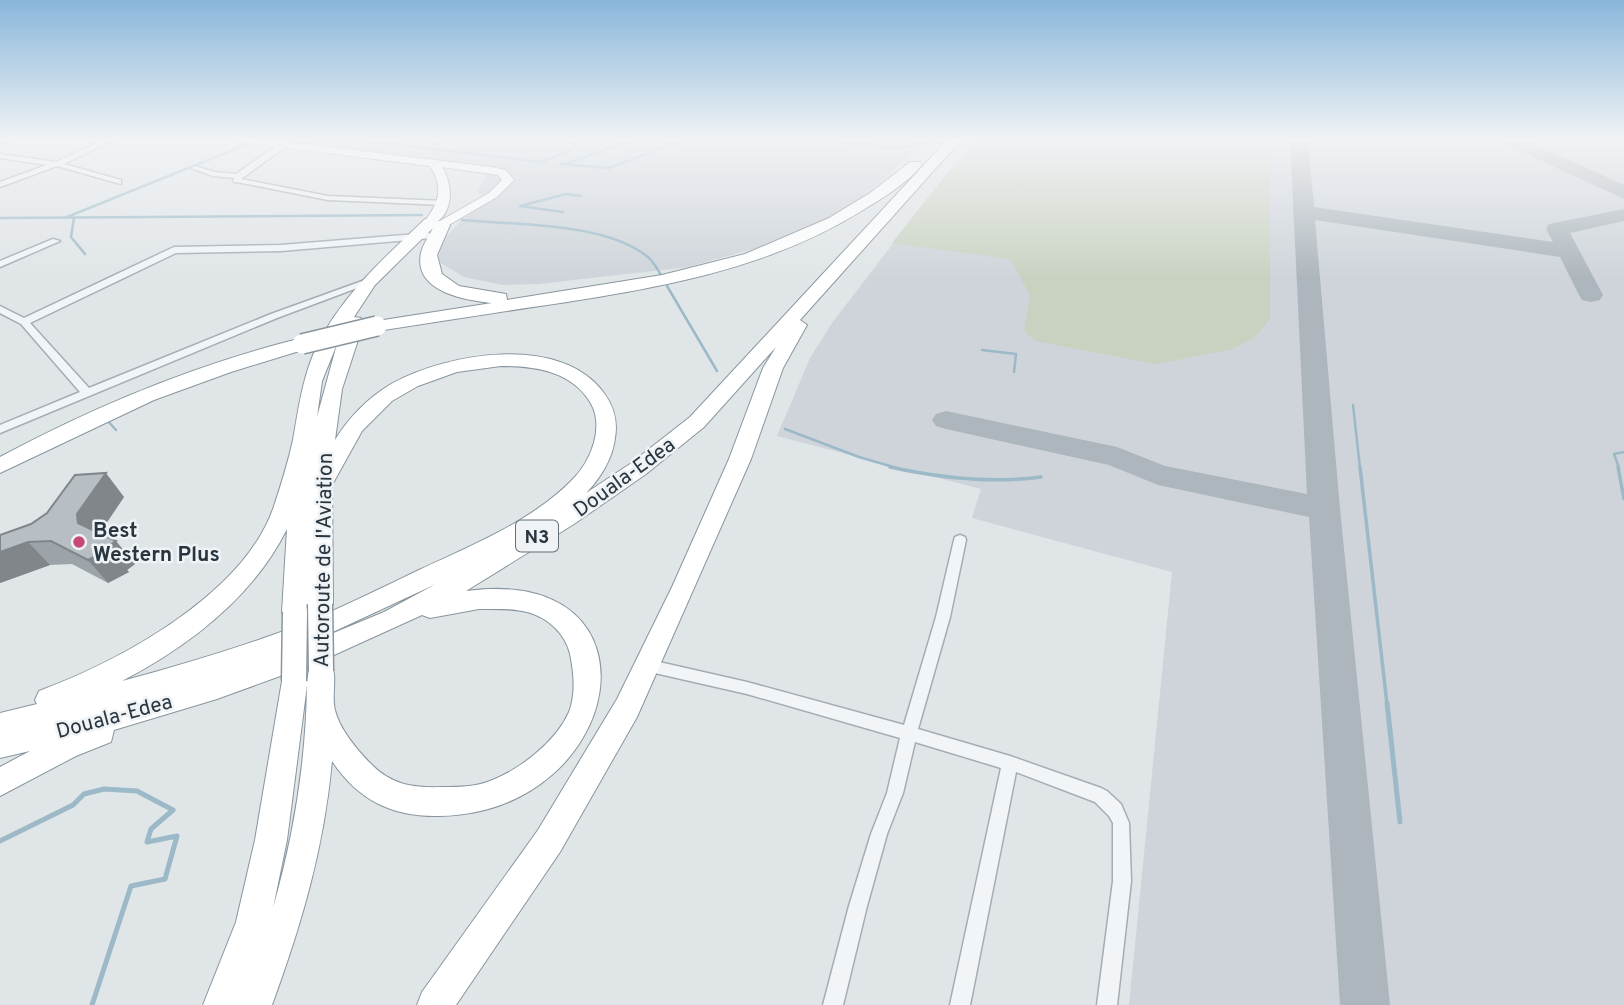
<svg xmlns="http://www.w3.org/2000/svg" width="1624" height="1005" font-family="Overpass,sans-serif">
<style>
.built{fill:#ced4da}
.green{fill:#c9d2c1}
.lines{fill:none;stroke-linecap:round;stroke-linejoin:round}
.stream-far2{stroke:#9cb9c7;stroke-width:2.5}
.stream-far1{stroke:#9cb9c7;stroke-width:3.5}
.stream{stroke:#9cb9c7;stroke-width:5}
.taxiway{fill:#adb6bc;fill-rule:evenodd}
.street-casing{stroke:#a5adb2;stroke-width:3}
.secondary-casing{stroke:#a5adb2;stroke-width:2}
.highway-casing{stroke:#88959e;stroke-width:2}
.street{fill:#f2f5f7;fill-rule:evenodd}
.secondary{fill:#fff;fill-rule:evenodd}
.highway{fill:#fff;fill-rule:evenodd}
.highway-bridge-far1-casing{stroke:#88959e;stroke-width:22;stroke-linecap:butt}
.highway-bridge-casing{stroke:#88959e;stroke-width:27;stroke-linecap:butt}
.highway-bridge-far1{stroke:#fff;stroke-width:19}
.highway-bridge{stroke:#fff;stroke-width:24}
.wall{fill:#9da4a9}
.shaded-wall{fill:#80868a}
.building{fill:#b7bfc5;stroke:#80868a;stroke-width:2}
.poi-dot{fill:#c74a76;stroke:#eff3f6;stroke-width:2.5}
.labels{text-anchor:middle;stroke-width:5;stroke-linejoin:round;paint-order:stroke}
.shield{fill:#eff3f6;stroke:#646e76;stroke-width:2}
.shield-label{font-size:19px;font-weight:bold;fill:#29353f}
.street-label{font-size:21px;fill:#29353f;stroke:#eff3f6}
.poi-label{font-size:21px;font-weight:bold;fill:#29353f;stroke:#eff3f6;text-anchor:start}
</style>
<rect width="100%" height="100%" fill="#e0e5e8"/>
<g class="built">
<path d="M262 139H930L866 194 839 213 815 226 757 248 688 267 539 284 503 285 464 277 439 262V250L444 239 461 221 491 199 477 193 487 173Z"/>
<path d="M979 139H1624V1005H1129L1172 572 972 518 981 489 777 436 810 358 832 323 948 172Z"/>
</g>
<path class="green" d="M979 139H1270V319L1254 338 1230 350 1155 364 1035 341 1024 331 1030 295 1010 259 892 243 948 172Z"/>
<g class="lines">
<g class="stream-far2">
<path d="M351 139 541 162 571 150 575 142 572 139"/>
<path d="M432 139 436 149"/>
<path d="M828 139C860 143 904 156 933 139"/>
<path d="M560 164 609 168 685 139"/>
<path d="M565 164 635 139"/>
<path d="M563 212 520 206 566 194 581 196"/>
<path d="M67 217 260 139"/>
<path d="M0 218 422 215"/>
<path d="M74 218 71 237 85 254"/>
<path d="M462 220C515 225 605 222 648 257 654 262 657 269 661 275"/>
<path d="M667 286 717 371"/>
<path d="M982 350 1016 354 1014 372"/>
<path d="M1353 405 1360 468"/>
<path d="M106 419 116 430"/>
<path d="M785 429 859 457 897 468"/>
<path d="M1619 468 1614 454 1624 452"/>
</g>
<g class="stream-far1">
<path d="M890 467C940 478 990 484 1041 477"/>
<path d="M1360 467 1387 704"/>
<path d="M1618 467 1624 499"/>
</g>
<g class="stream">
<path d="M1387 703 1400 822"/>
<path d="M0 841 73 805 84 794 104 789 137 791 173 810 151 829 147 842 177 836 165 879 131 886 92 1005"/>
</g>
<g class="taxiway">
<path d="M1290 139H1308L1314 207 1553 242 1546 229 1549 224 1624 209V221L1570 233 1603 295 1600 300 1591 302 1582 300 1579 295 1560 257 1315 220 1340 509 1390 1005H1340L1309 517 1158 485 1109 465 946 429 936 426 932 420 936 414 946 411 1117 447 1165 466 1307 494Z"/>
<path d="M1501 139H1524L1624 185V199L1503 143Z"/>
</g>
<g class="street-casing">
<g id="street">
<path d="M0 139H10L0 143Z"/>
<path d="M106 139H115L64 164 121 180V184L57 166 0 187V182L47 165 0 158V154L56 162Z"/>
<path d="M282 142 289 144 241 179 328 196 444 201 448 203 444 205 328 200 237 182H234V178L213 176 191 168 195 166 214 172 236 174Z"/>
<path d="M429 233 433 236 432 238 281 251 176 253 30 323 89 388 271 314 365 280H371L373 282 277 318 0 433V425L80 392 21 324 0 313V306L24 318 174 247 281 245Z"/>
<path d="M53 239 60 241 0 267V261Z"/>
<path d="M960 535 965 537 966 540 950 617 918 729 1010 756 1101 788 1107 791 1121 804 1129 823 1131 881 1117 1005H1097L1113 881V823L1109 816 1095 802 1016 772 970 1005H950L1001 768 915 742 903 793 887 834 867 906 843 1005H823L849 906 871 834 887 793 900 738 747 694 646 671 641 669 639 665 641 661 646 659 747 682 904 725 936 617 954 540 955 537Z"/>
</g>
</g>
<g class="secondary-casing">
<path id="secondary" d="M235 139H263L491 167 506 170 514 180 497 197 442 229 438 228V222L489 193 502 180 498 175 442 167C454 186 454 216 430 226L424 222C439 203 444 188 430 166L240 142Z"/>
</g>
<g class="highway-casing">
<g id="highway">
<path d="M948 139H962L800 320 807 325 783 368 751 459 637 717 560 852 456 1005H417L422 992 538 830 617 699 672 587 729 459 763 368 776 347 704 427 646 474 574 524 466 591C671 564 626 813 439 816 392 817 358 800 332 761 324 848 302 923 272 1005H203L236 922 255 840 283 675 217 699 114 730 111 742 76 756 0 796V767L30 751 0 758V713L37 704 35 700 39 691C120 661 245 594 274 506 281 485 288 462 293 440 299 406 302 380 316 348 341 296 384 258 425 219L448 222 450 225 437 255 442 274 459 286 506 294 507 300 662 275 745 254 829 218 870 193 910 162H920L922 165C907 183 883 198 863 210 766 271 652 289 540 306 485 314 431 323 377 331L371 330 368 326 371 322 377 321 492 303C465 300 413 292 421 253 423 244 429 236 433 228L375 285 354 317 361 318 364 322 342 389 335 440C349 417 368 398 391 384 447 353 560 333 604 393 614 407 618 421 615 438 613 458 600 479 586 493L630 464 690 417ZM337 344 317 417 322 381ZM501 366C534 366 571 371 590 402 605 426 591 461 573 479 533 521 470 546 419 570 369 594 317 620 264 638 218 654 170 668 122 681 189 646 253 597 287 529L282 612 286 619 295 622 304 619 308 605 311 611 320 614 329 611 333 604 332 485 362 431 392 401 418 386 457 372ZM436 584 384 612 307 644ZM479 609C495 609 511 608 527 612 547 617 565 633 570 654 574 673 576 694 569 712 556 742 519 770 490 781 475 787 458 787 442 787 413 788 391 785 370 763 357 750 339 728 335 710 331 694 338 678 331 663L323 660 422 615 430 618ZM310 665 307 680 304 673 297 670ZM307 685C306 761 294 835 273 908L287 840Z"/>
<path d="M302 338 311 344 309 348 231 372 154 400 0 473V457C95 406 197 364 302 338Z"/>
</g>
</g>
<use href="#street" class="street"/>
<use href="#secondary" class="secondary"/>
<use href="#highway" class="highway"/>
<g class="highway-bridge-far1-casing">
<path id="highway-bridge-far1" d="M302 344 377 326"/>
</g>
<g class="highway-bridge-casing">
<g id="highway-bridge">
<path d="M320 604 321 671"/>
<path d="M294 681 295 612"/>
</g>
</g>
<use href="#highway-bridge-far1" class="highway-bridge-far1"/>
<use href="#highway-bridge" class="highway-bridge"/>
</g>
<path class="wall" d="M124 497 99 534 135 564 127 570 129 572 108 583 72 564 50 565 0 583V535L31 524Z"/>
<g class="shaded-wall">
<path d="M106 473 124 497 97 537 78 523 77 514Z"/>
<path d="M116 541 135 564 127 570 129 572 108 583 88 560Z"/>
<path d="M28 542 50 565 0 583V552Z"/>
</g>
<path class="building" d="M106 473 77 514 78 523 116 541 106 548 109 549 88 560 51 541 28 542 0 552V535L31 524 47 513 75 475Z"/>
<linearGradient id="sky" x2="0" y2="1"><stop stop-color="#89b6db"/><stop offset="0.5" stop-color="#f1f3f5"/><stop offset="1" stop-color="#f1f3f5" stop-opacity="0"/></linearGradient>
<rect width="1624" height="279" fill="url(#sky)"/>
<circle class="poi-dot" cx="79" cy="542" r="7"/>
<g class="labels">
<rect class="shield" x="516" y="520.5" width="42" height="31" rx="5"/>
<g class="shield-label">
<text x="537" y="543">N3</text>
</g>
<g class="street-label">
<text transform="translate(624 477) rotate(-36)" y="7">Douala-Edea</text>
<text transform="translate(323 560) rotate(-89)" y="7">Autoroute de l'Aviation</text>
<text transform="translate(114 716) rotate(-15)" y="7">Douala-Edea</text>
</g>
<g class="poi-label">
<text x="93" y="537">Best<tspan x="93" dy="24">Western Plus</tspan></text>
</g>
</g>
</svg>
